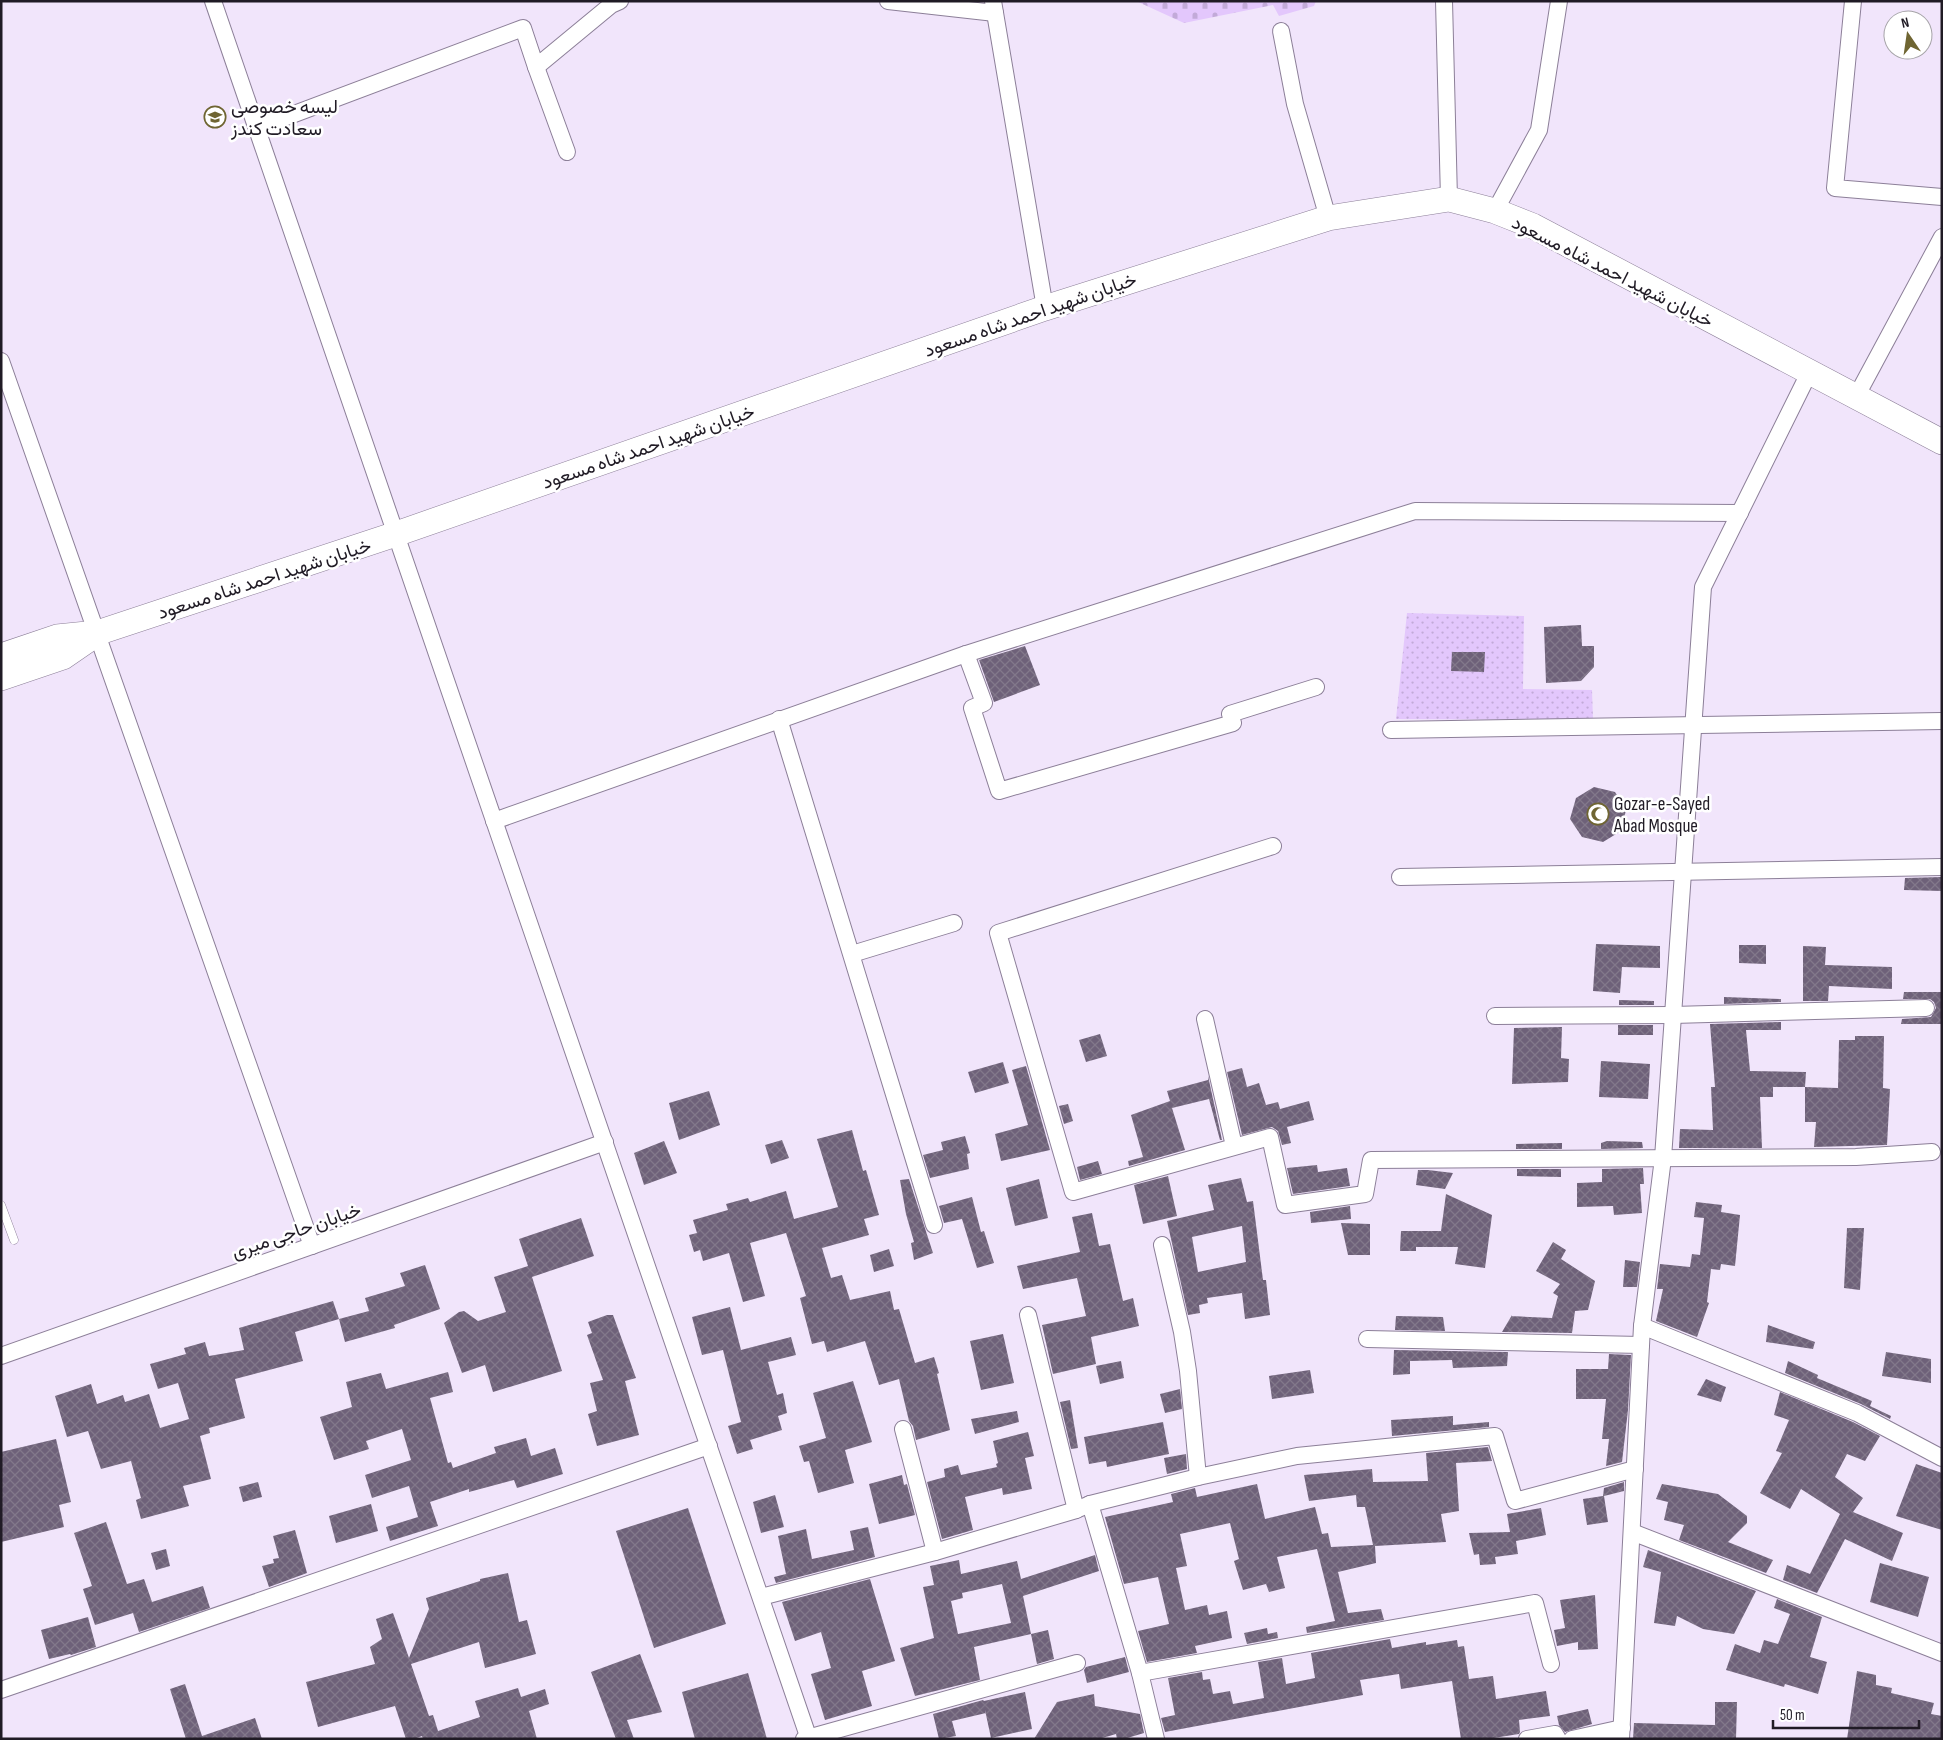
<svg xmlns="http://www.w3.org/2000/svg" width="1943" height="1740" font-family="'Sofia Sans Condensed',Vazirmatn,sans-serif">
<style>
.grass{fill:url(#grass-dots)}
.cemetery{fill:url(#cemetery-stones)}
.building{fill:url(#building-cross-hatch);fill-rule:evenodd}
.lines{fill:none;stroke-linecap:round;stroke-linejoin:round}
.service-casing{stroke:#8c7f98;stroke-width:9}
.minor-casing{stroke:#8c7f98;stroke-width:18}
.primary-casing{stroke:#8c7f98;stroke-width:26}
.service{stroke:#fff;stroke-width:8}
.minor{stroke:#fff;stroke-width:16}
.primary{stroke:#fff;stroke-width:25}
.labels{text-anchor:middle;stroke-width:5;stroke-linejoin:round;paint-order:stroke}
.poi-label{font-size:19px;fill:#201b25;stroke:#fff;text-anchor:start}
.street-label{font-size:19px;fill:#201b25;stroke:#fff}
</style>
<defs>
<pattern id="grass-dots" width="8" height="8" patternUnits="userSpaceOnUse" patternTransform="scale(1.25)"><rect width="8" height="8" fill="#e3c7fc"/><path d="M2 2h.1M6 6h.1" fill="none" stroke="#c2aad8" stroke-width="1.8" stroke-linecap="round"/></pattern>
<pattern id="cemetery-stones" width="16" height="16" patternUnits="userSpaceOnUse" patternTransform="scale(1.25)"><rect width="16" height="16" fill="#e3c7fc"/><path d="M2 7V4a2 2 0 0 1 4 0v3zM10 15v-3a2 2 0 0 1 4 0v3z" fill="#c2aad8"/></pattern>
<pattern id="building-cross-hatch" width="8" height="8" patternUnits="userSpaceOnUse" patternTransform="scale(1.25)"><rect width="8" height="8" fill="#6e6179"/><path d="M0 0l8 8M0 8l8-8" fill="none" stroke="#82788a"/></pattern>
</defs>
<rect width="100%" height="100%" fill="#f1e5fb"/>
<path class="grass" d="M1407 613 1524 616 1523 689 1592 690 1593 720 1396 719Z"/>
<path class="cemetery" d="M1136 1H1316L1314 6 1279 16 1273 5 1184 23Z"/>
<g class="building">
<path d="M1581 625 1582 646H1594V667L1581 681 1546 683 1544 627Z"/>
<path d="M1025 646 1040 685 994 702 979 660Z"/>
<path d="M1452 652H1485L1484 672 1451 671Z"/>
<path d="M1594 787 1615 792 1626 810 1621 831 1603 842 1582 837 1570 819 1576 798Z"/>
<path d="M1942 877V891L1904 890 1905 878Z"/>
<path d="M1596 944 1660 946V968L1622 967 1620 993 1593 991Z"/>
<path d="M1739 945H1766V964L1739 963Z"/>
<path d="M1803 946 1826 947 1825 965 1892 967V989L1829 986 1828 1001H1803Z"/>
<path d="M1904 992H1942V1024H1901L1902 1019 1931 1017 1936 1008 1934 1002 1930 999H1903Z"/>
<path d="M1724 997 1781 999V1002L1724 1004Z"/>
<path d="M1619 1000 1654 1001V1005H1619Z"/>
<path d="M1781 1022V1030H1746L1750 1071 1806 1072 1805 1087H1773V1097H1760L1762 1148H1679L1680 1129 1713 1130 1711 1087H1715L1710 1024Z"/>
<rect x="1618" y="1025" width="35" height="10"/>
<path d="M1562 1027 1561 1058 1569 1059 1568 1082 1512 1084 1514 1028Z"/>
<path d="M1100 1034 1107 1056 1086 1062 1079 1040Z"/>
<path d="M1855 1036H1884L1883 1088 1890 1089 1887 1145 1814 1147 1816 1122H1805V1087L1838 1088 1839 1040H1855Z"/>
<path d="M1601 1061 1650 1064 1648 1099 1599 1097Z"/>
<path d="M1003 1062 1009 1083 975 1093 968 1072Z"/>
<path d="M1026 1066 1050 1150 1001 1161 995 1134 1028 1125 1012 1070Z"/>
<path d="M1242 1068 1247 1087 1259 1083 1266 1105 1278 1102 1280 1109 1309 1101 1314 1120 1287 1127 1291 1143 1282 1145 1278 1131 1272 1127 1242 1135 1227 1072Z"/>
<path d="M1208 1076 1222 1140H1220L1209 1099 1172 1108 1185 1150 1129 1166 1128 1161 1143 1157 1131 1115 1170 1101 1167 1091 1208 1080Z"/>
<path d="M709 1091 720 1125 679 1140 669 1103Z"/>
<path d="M1068 1104 1073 1121 1064 1124 1059 1106Z"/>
<path d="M852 1130 863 1171 866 1170 879 1215 864 1219 869 1235 822 1248 831 1278 842 1275 850 1300 890 1291 894 1310 899 1309 915 1363 934 1357 939 1373 937 1374 950 1430 916 1440 913 1426 909 1421 899 1379 879 1385 865 1341 827 1352 824 1341 812 1344 800 1298 806 1296 786 1233 750 1243 765 1296 743 1302 729 1253 703 1261 700 1250 694 1252 689 1235 697 1233 693 1220 728 1210 726 1204 748 1198 750 1202 786 1191 794 1219 838 1207 817 1139Z"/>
<path d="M965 1136 970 1153 967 1154 969 1169 930 1178 923 1155 943 1150 941 1142Z"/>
<path d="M782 1140 789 1158 771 1164 765 1145Z"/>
<path d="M664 1141 677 1173 644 1185 634 1153Z"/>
<path d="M1607 1141 1642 1142 1643 1148 1601 1149V1143Z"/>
<path d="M1562 1143V1149H1516V1144Z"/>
<path d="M1098 1161 1102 1174 1080 1180 1077 1167Z"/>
<path d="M1317 1165 1318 1172 1347 1168 1350 1186 1293 1194 1287 1168Z"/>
<path d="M1643 1168 1644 1184H1640L1642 1213 1614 1215 1613 1206 1577 1207V1183L1602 1182V1169Z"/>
<path d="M1517 1169H1561V1177L1517 1176Z"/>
<path d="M1418 1170H1428L1453 1173 1445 1189 1416 1185Z"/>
<path d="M1168 1176 1177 1216 1143 1224 1134 1185Z"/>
<path d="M1241 1178 1247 1202 1253 1201 1263 1280H1266L1270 1315 1245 1319 1242 1293 1207 1298 1208 1303 1199 1305 1200 1313 1188 1315 1167 1221 1214 1210 1208 1185ZM1242 1226 1246 1262 1198 1272 1192 1237Z"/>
<path d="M909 1179 933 1253 914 1260 911 1243 914 1242 906 1214 900 1180Z"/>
<path d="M1039 1179 1048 1218 1015 1226 1006 1188Z"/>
<path d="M1446 1194 1492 1215 1485 1268 1455 1264 1458 1247H1416V1251H1400L1401 1231H1441Z"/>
<path d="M972 1197 981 1232 984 1231 994 1263 977 1268 962 1219 944 1223 939 1206Z"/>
<path d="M1696 1202 1722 1205 1721 1212 1740 1215 1735 1266 1721 1264 1720 1270 1711 1269 1707 1302 1709 1303 1697 1337 1656 1321 1663 1289H1657L1660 1264 1690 1267 1692 1254 1700 1255 1704 1218 1694 1217Z"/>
<path d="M1350 1206 1351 1219 1311 1223 1310 1212Z"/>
<path d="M1092 1213 1099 1246 1110 1244 1123 1301 1133 1298 1139 1326 1091 1337 1096 1364 1053 1374 1042 1325 1086 1316 1077 1278 1023 1289 1017 1266 1080 1252 1072 1217Z"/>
<path d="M581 1218 594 1256 532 1277 562 1371 493 1392 485 1365 462 1373 444 1323 459 1312 464 1311 478 1321 506 1312 494 1277 528 1266 519 1239Z"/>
<path d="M1341 1223 1370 1224V1255H1348Z"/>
<path d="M1847 1228H1864L1860 1290 1844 1288Z"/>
<path d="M1553 1242 1566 1250 1561 1259 1595 1281 1588 1310 1575 1311 1572 1333 1502 1332 1512 1315 1511 1316 1552 1318 1558 1296 1553 1293 1560 1284 1536 1271Z"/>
<path d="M889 1249 894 1266 874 1272 870 1255Z"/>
<path d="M1625 1260 1640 1262 1637 1287H1623Z"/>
<path d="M425 1265 440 1309 394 1325 395 1328 345 1342 339 1319 369 1311 365 1298 405 1286 400 1273Z"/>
<path d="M333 1301 339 1319 295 1332 303 1361 235 1379 245 1418 209 1428 210 1433 200 1436 211 1479 183 1486 189 1506 141 1519 136 1500 141 1498 131 1461 101 1469 88 1431 67 1437 55 1396 91 1384 97 1404 123 1395 125 1402 149 1394 160 1428 189 1419 178 1383 158 1389 150 1364 186 1354 184 1348 205 1342 209 1356 244 1350 239 1328Z"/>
<path d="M730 1307 741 1350 791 1337 796 1355 768 1362 777 1395 783 1393 787 1413 778 1416 782 1430 750 1440 753 1449 737 1454 728 1426 741 1422 723 1350 702 1355 692 1317Z"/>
<path d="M607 1315H613L636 1378 625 1381 639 1435 597 1446 588 1414 597 1411 590 1383 603 1380 587 1335 592 1333 588 1322Z"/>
<path d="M1396 1316 1443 1317 1445 1331 1395 1330Z"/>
<path d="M1768 1325 1815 1342 1813 1349 1766 1342Z"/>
<path d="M1003 1334 1014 1383 981 1390 970 1341Z"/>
<path d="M1394 1350 1508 1352 1507 1366 1453 1368 1452 1360 1410 1361V1374L1393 1375Z"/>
<path d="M1886 1352 1931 1359V1383L1882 1376Z"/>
<path d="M1609 1354 1631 1355 1628 1410 1622 1462 1606 1466 1609 1439H1602L1606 1399H1576V1369H1608Z"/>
<path d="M1121 1361 1124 1378 1100 1384 1096 1366Z"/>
<path d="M1788 1361 1818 1375 1817 1378 1872 1401 1870 1406 1891 1416 1890 1419 1861 1404 1785 1373Z"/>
<path d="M1310 1370 1314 1393 1272 1399 1269 1376Z"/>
<path d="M448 1372 453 1392 430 1398 448 1463 451 1462 453 1468 496 1453 494 1447 526 1438 531 1456 555 1448 563 1474 517 1488 514 1480 469 1492V1489L430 1502 438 1526 390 1541 386 1527 418 1517 409 1486 372 1498 365 1475 411 1460 402 1429 366 1441 369 1449 334 1460 320 1417 352 1407 346 1382 381 1373 386 1389Z"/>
<path d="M1706 1379 1726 1387 1721 1402 1697 1395Z"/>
<path d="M853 1381 872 1442 845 1450 854 1483 818 1493 809 1461 804 1462 799 1446 826 1438 813 1393Z"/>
<path d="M1180 1389 1182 1409 1165 1413 1160 1394Z"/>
<path d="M1780 1392 1853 1422 1880 1436 1865 1461 1847 1454 1835 1477 1863 1498 1853 1512 1903 1533 1892 1561 1845 1539 1817 1593 1783 1580 1787 1565 1810 1574 1840 1514 1801 1489 1790 1509 1760 1493 1782 1453 1776 1451 1789 1420 1774 1415Z"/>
<path d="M1070 1400 1078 1448 1071 1449 1060 1402Z"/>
<path d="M1017 1411 1019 1422 975 1434 971 1419Z"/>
<path d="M1453 1416V1425L1489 1422V1427L1392 1436 1391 1420Z"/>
<path d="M1163 1422 1169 1454 1107 1467 1106 1461 1089 1464 1084 1437Z"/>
<path d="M1028 1432 1034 1456 1025 1458 1032 1489 1003 1495 1002 1488 965 1497 973 1530 942 1539 927 1482 945 1477 944 1469 958 1465 961 1475 997 1467 996 1464 998 1463 993 1441Z"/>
<path d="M56 1439 71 1502 59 1505 64 1527 1 1542V1452Z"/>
<path d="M1488 1447 1492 1461 1456 1463 1459 1511 1441 1514 1446 1542 1375 1546 1376 1563 1338 1572 1348 1613 1381 1609 1384 1620 1307 1633 1306 1627 1335 1621 1317 1549 1277 1557 1285 1588 1269 1592 1266 1584 1243 1590 1234 1561 1239 1559 1230 1523 1180 1534 1187 1566 1176 1568 1185 1610 1207 1605 1209 1615 1227 1611 1232 1638 1195 1646 1197 1653 1147 1662 1138 1631 1169 1624 1158 1577 1124 1584 1105 1517 1173 1502 1171 1494 1195 1488 1197 1497 1257 1484 1265 1519 1315 1507 1322 1534 1328 1533 1331 1547 1373 1545 1365 1507H1357L1356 1495 1309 1501 1304 1475 1372 1469 1373 1482 1428 1481 1426 1453Z"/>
<path d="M1186 1454 1187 1469 1167 1474 1164 1458Z"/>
<path d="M1916 1464 1942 1473V1530L1896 1516Z"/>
<path d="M902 1475 904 1485 907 1484 915 1515 879 1524 869 1484Z"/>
<path d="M258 1482 262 1497 243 1502 239 1487Z"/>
<path d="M1624 1482V1491L1604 1496 1608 1522 1587 1525 1583 1499 1603 1496 1604 1488Z"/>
<path d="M1662 1484 1718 1494 1747 1516V1523L1728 1542 1773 1560 1766 1573 1679 1540 1684 1525 1664 1520 1668 1502 1656 1499Z"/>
<path d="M775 1495 784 1527 761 1533 753 1502Z"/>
<path d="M371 1504 378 1531 336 1543 329 1516Z"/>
<path d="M688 1508 726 1624 654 1648 616 1531Z"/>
<path d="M1541 1508 1546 1535 1516 1541 1518 1554 1495 1557 1496 1564 1480 1565 1479 1554 1474 1555 1469 1533 1510 1532 1507 1514Z"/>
<path d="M106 1522 127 1584 144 1579 152 1602 203 1586 210 1608 139 1632 133 1613 95 1625 83 1589 92 1586 74 1533Z"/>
<path d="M868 1527 875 1557 776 1583 774 1577 786 1574 778 1536 806 1529 812 1559 854 1550 850 1531Z"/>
<path d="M295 1530 307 1573 269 1587 262 1566 274 1563 273 1559 279 1558 273 1536Z"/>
<path d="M166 1549 170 1566 156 1570 151 1553Z"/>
<path d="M1648 1550 1756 1591 1734 1634 1703 1629 1677 1616 1675 1626 1654 1623 1661 1572 1643 1567Z"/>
<path d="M1095 1555 1099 1571 1023 1596 1031 1634 974 1647 980 1680 915 1696 900 1648 934 1638 923 1587 934 1585 930 1566 959 1560 961 1574 1017 1561 1021 1579ZM1002 1584 1011 1623 958 1634 951 1601 963 1598 962 1593Z"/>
<path d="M1880 1563 1929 1577 1918 1617 1870 1602Z"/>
<path d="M508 1573 519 1622 527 1620 536 1654 485 1668 479 1642 411 1664 429 1716 433 1715 438 1731 480 1717 475 1701 518 1688 521 1697 545 1689 549 1704 529 1711 537 1739H423L422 1736 414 1739H406L395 1706 318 1727 306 1682 375 1664 370 1647 382 1639 376 1619 393 1613 409 1658 429 1609 426 1598 480 1581V1579Z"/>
<path d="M870 1579 895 1661 862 1671 872 1706 825 1720 811 1674 831 1668 821 1632 795 1641 782 1602Z"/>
<path d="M1595 1595 1598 1649 1578 1650V1642L1557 1646 1554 1630 1565 1628 1560 1600Z"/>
<path d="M1777 1599 1822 1617 1810 1657 1827 1662 1818 1694 1785 1684 1784 1687 1726 1670 1735 1644 1760 1653 1764 1640 1778 1644 1790 1614 1774 1608Z"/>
<path d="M88 1617 96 1647 71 1655 70 1654 49 1659 41 1630Z"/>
<path d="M1267 1628 1268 1634 1277 1632 1278 1638 1247 1644 1244 1633Z"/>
<path d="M1048 1630 1054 1659 1037 1664 1031 1634Z"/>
<path d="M1390 1639 1392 1648 1426 1642V1645L1457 1640 1458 1647 1464 1646 1469 1679 1493 1676 1496 1699 1546 1691 1550 1716 1519 1720 1520 1732 1519 1734 1487 1739H1461L1452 1681 1401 1689 1399 1674 1360 1680 1363 1695 1165 1732 1161 1718 1175 1715 1168 1678 1202 1672 1203 1680 1210 1679 1213 1694 1230 1691 1233 1704 1264 1698 1258 1662 1282 1658 1286 1684 1315 1678 1311 1653Z"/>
<path d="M640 1654 662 1712 627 1720 634 1739H616L591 1672Z"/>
<path d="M1125 1657 1129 1672 1087 1683 1084 1670 1086 1667Z"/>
<path d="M1857 1671 1876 1675V1685L1892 1688 1891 1693 1934 1703 1931 1714 1942 1716V1739H1847Z"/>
<path d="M748 1673 767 1739H695L682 1692Z"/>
<path d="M185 1684 202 1736 255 1718 262 1739H186L170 1689Z"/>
<path d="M1025 1692 1032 1729 991 1738 985 1710 986 1713 952 1721 956 1736 939 1739 933 1714 983 1700 984 1701Z"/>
<path d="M1094 1694 1095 1706 1140 1714 1144 1733 1124 1739H1117L1116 1734 1099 1739H1034L1057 1702Z"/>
<path d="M1715 1702H1737L1736 1739H1633L1634 1723 1715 1725Z"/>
<path d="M1588 1709 1592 1724 1565 1732 1559 1725 1557 1716Z"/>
</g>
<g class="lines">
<g class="service-casing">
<path id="service" d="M1 1205 14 1240"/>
</g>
<g class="minor-casing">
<g id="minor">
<path d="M213 1 809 1739"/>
<path d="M888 1 995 13"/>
<path d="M993 1 1045 308"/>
<path d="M1444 1 1449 199"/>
<path d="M1853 1 1835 188 1942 197"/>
<path d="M1281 31 1295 104 1328 218"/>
<path d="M536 67 567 152"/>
<path d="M257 128 523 28 536 67 611 5 620 1"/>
<path d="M1495 211 1539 130 1559 1"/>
<path d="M1 361 312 1246"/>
<path d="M1856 397 1942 237"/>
<path d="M966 654 984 703 972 708 999 791 1233 723 1230 714 1316 687"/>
<path d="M779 719 934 1225"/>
<path d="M1391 730 1942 721"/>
<path d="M494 821 966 654 1415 511 1740 513"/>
<path d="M1273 846 998 933 1073 1192 1270 1137 1285 1205 1365 1194 1371 1160 1856 1157 1932 1152"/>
<path d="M1400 877 1942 867"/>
<path d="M852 954 954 923"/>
<path d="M1495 1016 1673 1015 1926 1008"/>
<path d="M1205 1019 1234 1146"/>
<path d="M1162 1245 1182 1332 1188 1371 1198 1477"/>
<path d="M1028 1315 1076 1510"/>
<path d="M1642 1326 1857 1413 1942 1458"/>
<path d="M1367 1339 1641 1345"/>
<path d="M1 1356 605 1142"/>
<path d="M903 1429 935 1552"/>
<path d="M1090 1504 1140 1673 1156 1739"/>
<path d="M1632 1532 1942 1653"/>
<path d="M761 1597 935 1552 1076 1510 1090 1504 1198 1477 1297 1456 1495 1436 1515 1501 1635 1469"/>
<path d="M1140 1673 1535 1603 1551 1664"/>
<path d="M1 1690 709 1446"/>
<path d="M804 1739 1077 1663"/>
<path d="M1527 1739 1555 1734 1558 1739"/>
<path d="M1572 1739 1622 1728"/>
<path d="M1621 1739 1642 1326 1663 1158 1703 587 1809 373"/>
</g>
</g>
<g class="primary-casing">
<g id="primary">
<path d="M1 656 57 637 97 633 396 534 1045 308 1328 218 1449 199 1495 211 1533 226 1942 442"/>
<path d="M1 678 63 657 95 635"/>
</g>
</g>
<use href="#service" class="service"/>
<use href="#minor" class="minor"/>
<use href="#primary" class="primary"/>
</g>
<defs>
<g id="school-ring" transform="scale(1.125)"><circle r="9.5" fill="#fff" stroke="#6f6532" stroke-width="1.5"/><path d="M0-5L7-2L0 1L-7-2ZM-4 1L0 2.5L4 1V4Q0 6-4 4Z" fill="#6f6532"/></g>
<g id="mosque-ring" transform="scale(1.125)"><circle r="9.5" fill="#fff" stroke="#6f6532" stroke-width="1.5"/><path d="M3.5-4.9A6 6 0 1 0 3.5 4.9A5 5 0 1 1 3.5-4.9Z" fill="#6f6532"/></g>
</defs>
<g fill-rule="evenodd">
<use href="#school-ring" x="215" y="117"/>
<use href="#mosque-ring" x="1598" y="814"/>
</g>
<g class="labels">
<g class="poi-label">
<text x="231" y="113">لیسه خصوصی<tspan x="231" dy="22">سعادت کندز</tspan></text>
<text x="1614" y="810">Gozar-e-Sayed<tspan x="1614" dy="22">Abad Mosque</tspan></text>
</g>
<g class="street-label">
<text transform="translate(1613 271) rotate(27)" y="7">خیابان شهید احمد شاه مسعود</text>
<text transform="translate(1030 314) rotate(-19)" y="7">خیابان شهید احمد شاه مسعود</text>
<text transform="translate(648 446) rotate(-19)" y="7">خیابان شهید احمد شاه مسعود</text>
<text transform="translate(264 578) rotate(-18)" y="7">خیابان شهید احمد شاه مسعود</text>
<text transform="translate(296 1230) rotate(-19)" y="7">خیابان حاجی میری</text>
</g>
</g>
<rect width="1943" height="1740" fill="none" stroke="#201b25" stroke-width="5"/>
<g transform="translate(1908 35) rotate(347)"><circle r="24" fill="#ffffff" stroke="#a6a4a8"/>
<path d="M0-4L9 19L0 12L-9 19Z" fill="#6f6532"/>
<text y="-8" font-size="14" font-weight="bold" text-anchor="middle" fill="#201b25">N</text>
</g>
<path d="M1773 1720v8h146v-8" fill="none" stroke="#201b25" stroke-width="2.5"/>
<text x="1780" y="1720" font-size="15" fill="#201b25" stroke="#ffffff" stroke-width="4" paint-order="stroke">50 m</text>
</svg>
